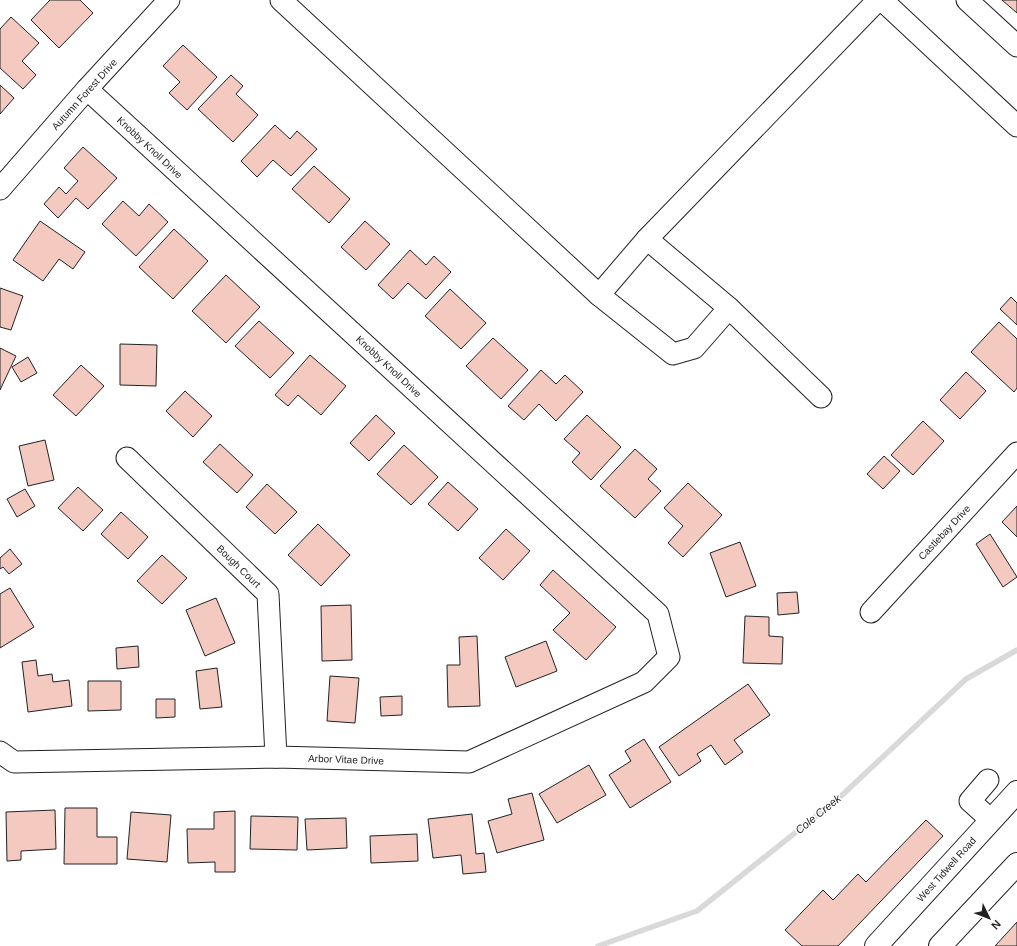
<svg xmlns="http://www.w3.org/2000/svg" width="1017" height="946" font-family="Helvetica,sans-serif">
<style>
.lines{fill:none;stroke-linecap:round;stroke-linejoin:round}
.stream{stroke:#d9d9d9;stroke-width:5.5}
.building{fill:#f3c9c0;stroke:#222}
.minor-casing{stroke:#222;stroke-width:23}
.major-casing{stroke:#222;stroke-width:24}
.minor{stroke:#fff;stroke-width:21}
.major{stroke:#fff;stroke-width:22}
.labels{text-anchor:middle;stroke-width:3;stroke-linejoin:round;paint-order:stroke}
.street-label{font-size:10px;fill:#222;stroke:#fff}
.water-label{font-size:11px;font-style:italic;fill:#222;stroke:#fff}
</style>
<rect width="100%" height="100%" fill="#fff"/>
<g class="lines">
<path class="stream" d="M598 946 697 911 840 797 966 679 1017 650"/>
</g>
<g class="building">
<path d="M50 0H80L93 13 59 48 31 20Z"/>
<path d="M1002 0H1017V13Z"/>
<path d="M11 17 39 43 22 61 36 75 23 89 0 68V29Z"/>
<path d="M183 45 217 77 187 110 169 93 180 82 163 66Z"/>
<path d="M231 75 243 86 236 94 258 115 233 142 198 109Z"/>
<path d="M0 85 14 98 0 114Z"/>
<path d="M275 125 290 139 297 131 317 149 291 176 273 160 257 177 241 161Z"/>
<path d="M83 147 117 178 88 209 76 198 58 218 44 204 59 187 66 194 78 181 64 168Z"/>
<path d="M314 166 350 199 329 223 292 189Z"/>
<path d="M123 201 139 216 149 204 168 222 136 256 102 224Z"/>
<path d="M40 221 85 252 73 269 59 259 43 281 13 260Z"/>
<path d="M365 221 390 244 366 270 341 247Z"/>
<path d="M174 229 208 261 173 299 139 267Z"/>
<path d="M410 250 426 265 434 256 451 272 426 299 408 283 393 299 378 285Z"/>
<path d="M226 275 260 307 226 343 192 311Z"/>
<path d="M0 288 23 296 11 330 0 327Z"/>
<path d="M450 289 486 323 461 349 425 316Z"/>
<path d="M1011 297 1017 303V325L1000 309Z"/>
<path d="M259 321 294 353 270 378 235 346Z"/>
<path d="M999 322 1017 339V388L1014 392 971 352Z"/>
<path d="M493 338 528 370 501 399 466 366Z"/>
<path d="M120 344 157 345 156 386 120 385Z"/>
<path d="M0 348 16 356 0 390Z"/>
<path d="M310 355 346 386 321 415 298 395 288 406 275 395Z"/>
<path d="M28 357 37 373 21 382 12 367Z"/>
<path d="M81 365 104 386 76 416 53 395Z"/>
<path d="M541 370 556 384 565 375 583 392 556 421 539 404 524 420 508 406Z"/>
<path d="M966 372 986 391 960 419 940 400Z"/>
<path d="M185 391 212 416 193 437 166 411Z"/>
<path d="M376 415 395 433 369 461 350 443Z"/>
<path d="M587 415 621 447 591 480 572 462 580 453 564 439Z"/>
<path d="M923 421 944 441 913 475 891 455Z"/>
<path d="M45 440 54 480 28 486 19 446Z"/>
<path d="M220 444 253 475 237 493 203 462Z"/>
<path d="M404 445 438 477 411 505 377 474Z"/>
<path d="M635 449 657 469 648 479 661 491 635 518 600 486Z"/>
<path d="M884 456 900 471 883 489 867 474Z"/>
<path d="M448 482 478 509 458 531 428 504Z"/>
<path d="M688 483 722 515 683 557 668 543 683 526 664 508Z"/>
<path d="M267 484 297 512 275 534 246 507Z"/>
<path d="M78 487 103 510 83 531 58 508Z"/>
<path d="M25 489 35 506 17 517 7 499Z"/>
<path d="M1017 506V537L1002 522Z"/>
<path d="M121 512 148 537 128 559 101 534Z"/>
<path d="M318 524 350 555 321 586 288 555Z"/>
<path d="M506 529 530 551 503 580 479 558Z"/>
<path d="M990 534 1017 577 1003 587 976 544Z"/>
<path d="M740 542 756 586 726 597 710 553Z"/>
<path d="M10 549 22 564 9 574 3 567 0 569V558Z"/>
<path d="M162 555 187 578 162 604 137 581Z"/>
<path d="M553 570 616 627 586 660 553 630 570 613 540 585Z"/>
<path d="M10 588 34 627 0 648V594Z"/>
<path d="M797 592 799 613 778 615 777 593Z"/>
<path d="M216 598 235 643 205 656 186 610Z"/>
<path d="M351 605 352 660 322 661 321 606Z"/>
<path d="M745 616 769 617V636L783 637 782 664 743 663Z"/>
<path d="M477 636 480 706 448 707 447 665H460L459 637Z"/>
<path d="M546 641 557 671 516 687 505 657Z"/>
<path d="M138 646 139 667 117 669 116 648Z"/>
<path d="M36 660 38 676 52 674 53 682 69 680 72 706 28 712 22 662Z"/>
<path d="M217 668 222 707 200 709 196 671Z"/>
<path d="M330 676 359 678 355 723 327 721Z"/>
<path d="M88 681H121V710L88 711Z"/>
<path d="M748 684 770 715 734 740 743 752 725 765 711 745 697 754 701 761 679 776 659 747Z"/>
<path d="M402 696V715L381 716 380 697Z"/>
<path d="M156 699H175V717L156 718Z"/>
<path d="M644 739 671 782 630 808 609 775 631 761 625 751Z"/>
<path d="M589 765 606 795 557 823 539 794Z"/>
<path d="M532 793 544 840 497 853 488 821 512 814 508 799Z"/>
<path d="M65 808H97V837H117V864H64Z"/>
<path d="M55 810 56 849 21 851V860L7 861 6 812Z"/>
<path d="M235 811V872H215V862L188 863 187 829H214V812Z"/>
<path d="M131 812 171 815 167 862 127 859Z"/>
<path d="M472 814 476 854 484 853 486 872 463 874 461 855 433 858 428 819Z"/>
<path d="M251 816 298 817 297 850 250 849Z"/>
<path d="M346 818 347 848 307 850 305 819Z"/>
<path d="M926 820 943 836 838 946H802L785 930 823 890 833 900 858 874 866 882Z"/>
<path d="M417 834 418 861 371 863 370 836Z"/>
<path d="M1017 922V946H995Z"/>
</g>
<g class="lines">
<g class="minor-casing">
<g id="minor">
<path d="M281 0 599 295 673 354 694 348 729 308 821 397"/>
<path d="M882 0 1017 126"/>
<path d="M967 0 1017 46"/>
<path d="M0 189 87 89 169 0"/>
<path d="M599 295 647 239"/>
<path d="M729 308 647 239 878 0"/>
<path d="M127 458 268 594 276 757"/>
<path d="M871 612 1017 453"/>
<path d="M0 752 14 762 276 757 469 762 644 682 669 657 658 614 87 89"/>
<path d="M988 780 970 801 991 820"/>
</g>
</g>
<g class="major-casing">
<g id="major">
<path d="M876 946 1017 792"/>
<path d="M940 946 1017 864"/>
</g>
</g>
<use href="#minor" class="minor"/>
<use href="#major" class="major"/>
</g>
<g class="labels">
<g class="street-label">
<text transform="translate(84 94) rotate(-48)" y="4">Autumn Forest Drive</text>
<text transform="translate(150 147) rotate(43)" y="4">Knobby Knoll Drive</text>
<text transform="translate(389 366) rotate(43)" y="4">Knobby Knoll Drive</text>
<text transform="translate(944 532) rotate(-47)" y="4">Castlebay Drive</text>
<text transform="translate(239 566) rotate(44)" y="4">Bough Court</text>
<text transform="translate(346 759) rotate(2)" y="4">Arbor Vitae Drive</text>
<text transform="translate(946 869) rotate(-48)" y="4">West Tidwell Road</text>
</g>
<g class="water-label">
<text transform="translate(818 814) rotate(-39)" y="4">Cole Creek</text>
</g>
</g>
<g transform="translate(989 918) rotate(133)" stroke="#ffffff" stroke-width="3" paint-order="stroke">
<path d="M0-3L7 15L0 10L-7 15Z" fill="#222222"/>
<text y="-6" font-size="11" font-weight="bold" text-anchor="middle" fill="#222222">N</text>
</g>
</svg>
